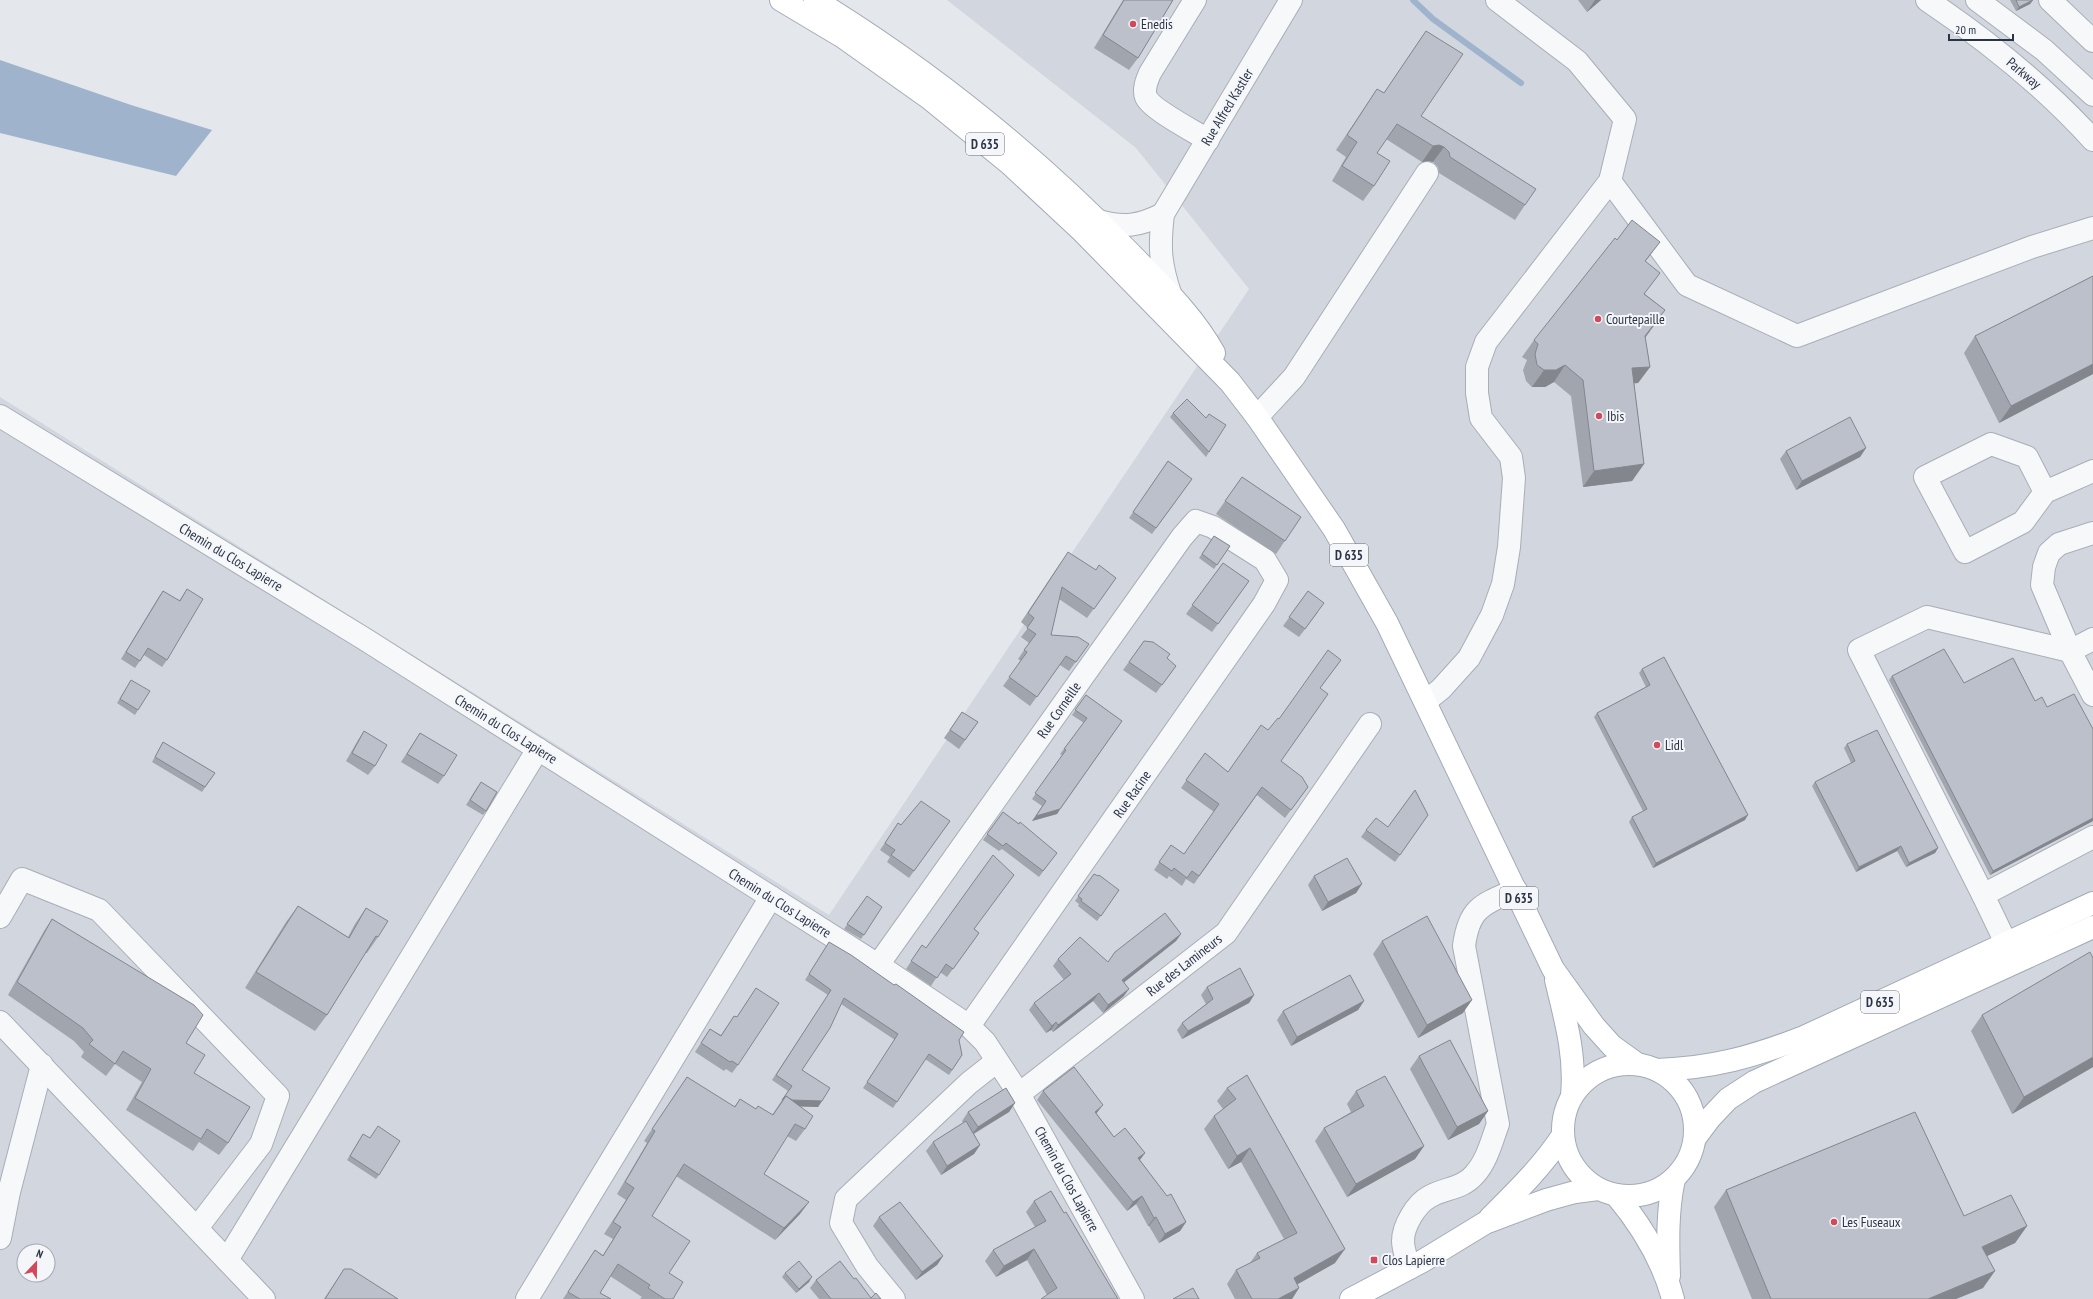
<svg xmlns="http://www.w3.org/2000/svg" width="2093" height="1299" font-family="'PT Sans Narrow',sans-serif">
<style>
.built{fill:#d2d6de;fill-rule:evenodd}
.water{fill:#9fb4cc}
.lines{fill:none;stroke-linecap:round;stroke-linejoin:round}
.stream{stroke:#9fb4cc;stroke-width:6}
.minor-casing{stroke:#a9aeb7;stroke-width:24}
.major-casing{stroke:#a3abb8;stroke-width:24}
.minor{stroke:#f7f8fa;stroke-width:22}
.major{stroke:#fff;stroke-width:22}
.wall{fill:#a1a5ae}
.shaded-wall{fill:#83868d}
.building{fill:#bbc0ca;stroke:#83868d}
.poi-dot{fill:#d1495b;stroke:#f4f6f9;stroke-width:1.5}
.labels{text-anchor:middle;stroke-width:4;stroke-linejoin:round;paint-order:stroke}
.shield{fill:#f4f6f9;stroke:#676e7b;stroke-width:1}
.shield-label{font-size:13px;font-weight:bold;fill:#2b3445}
.poi-label{font-size:14px;fill:#2b3445;stroke:#f4f6f9;text-anchor:start}
.street-label{font-size:14px;fill:#2b3445;stroke:#f4f6f9}
</style>
<rect width="100%" height="100%" fill="#e4e7ec"/>
<path class="built" d="M947 0H2093V1299H0V397L829 915 1249 289 1136 148ZM24 1251H48V1275H24Z"/>
<path class="water" d="M0 60 131 105 212 130 176 176 0 133Z"/>
<g class="lines">
<path class="stream" d="M1413 0 1433 19 1521 83"/>
<g class="minor-casing">
<g id="minor">
<path d="M1195 0 1150 73C1147 80 1143 89 1146 97 1151 109 1195 132 1208 140"/>
<path d="M1927 0C1988 41 2044 86 2093 140"/>
<path d="M1977 0 2044 50 2093 95"/>
<path d="M2050 0 2093 41"/>
<path d="M1610 181 1687 285 1797 336 2032 247 2093 228"/>
<path d="M1099 221C1124 228 1139 226 1163 214"/>
<path d="M1171 296C1160 264 1159 248 1163 214L1291 0"/>
<path d="M0 416 363 638 878 965 969 1026 985 1042 1019 1094 1133 1299"/>
<path d="M1257 417 1294 377 1427 173"/>
<path d="M2045 492 2027 457 1991 444 1925 477 1965 552 2023 522 2045 492 2093 471"/>
<path d="M2093 533 2059 544 2049 553 2044 567 2042 585 2070 651 2093 695"/>
<path d="M1426 701 1441 689 1469 658 1492 615 1503 584 1509 547 1514 478 1511 457 1481 418 1477 393V367L1486 342 1610 181 1625 119 1577 61 1497 0"/>
<path d="M1983 895 1859 650 1927 617 2070 651 2093 639"/>
<path d="M0 917 22 879 99 910 278 1096 261 1144 197 1228"/>
<path d="M2006 943 1983 895 2093 837"/>
<path d="M878 965 1182 537 1196 521 1213 527 1265 560 1277 580 1264 604 969 1026"/>
<path d="M0 1022 264 1299"/>
<path d="M1019 1094 1226 933 1370 724"/>
<path d="M0 1238 9 1192 42 1065"/>
<path d="M227 1260 538 749"/>
<path d="M1409 1268C1407 1260 1403 1249 1403 1241 1403 1226 1416 1204 1429 1197 1444 1188 1463 1189 1475 1174 1487 1161 1492 1140 1498 1124L1464 946C1469 907 1483 904 1516 890"/>
<path d="M527 1299 771 897"/>
<path d="M894 1299 867 1266 841 1223 846 1199 969 1083 997 1061"/>
</g>
</g>
<g class="major-casing">
<g id="major">
<path d="M781 0 843 37 929 98 1010 164 1082 231 1230 382 1257 417 1334 529 1387 623 1553 969 1594 1026 1612 1046 1637 1064"/>
<path d="M815 0C931 71 1036 156 1131 254 1161 285 1193 315 1214 353"/>
<path d="M1556 980C1565 1018 1576 1055 1572 1095"/>
<circle cx="1629" cy="1130" r="66"/>
<path d="M1657 1070C1713 1068 1752 1057 1804 1037L2093 903"/>
<path d="M1695 1138 1710 1118 1728 1099 1754 1082 2093 927"/>
<path d="M1616 1195C1641 1225 1663 1261 1673 1299"/>
<path d="M1490 1218C1516 1192 1542 1167 1563 1135"/>
<path d="M1669 1276C1668 1243 1667 1211 1674 1179"/>
<path d="M1351 1299 1421 1262 1485 1223 1546 1200 1575 1192 1598 1189"/>
</g>
</g>
<use href="#minor" class="minor"/>
<use href="#major" class="major"/>
</g>
<g class="wall">
<path d="M1123 0H1173L1138 58 1129 70 1094 48Z"/>
<path d="M1578 0H1601L1587 12Z"/>
<path d="M2010 0H2033L2030 4 2016 11Z"/>
<path d="M1426 31 1421 116 1525 205 1515 220 1439 173 1438 167 1433 162 1428 161 1422 162 1386 139 1377 153 1374 186 1363 201 1332 181 1346 157 1336 150 1377 89 1384 93Z"/>
<path d="M1646 262 1645 294 1665 310 1645 337 1650 367 1638 383H1634L1644 464 1632 481 1583 487 1571 396 1554 382 1545 387H1532L1526 381 1523 370 1527 360 1522 357 1534 340Z"/>
<path d="M2093 276V374L1999 423 1964 353 1975 336Z"/>
<path d="M1173 413 1206 418 1209 452 1206 457 1170 417Z"/>
<path d="M1866 448 1860 457 1796 490 1780 459 1786 451Z"/>
<path d="M1168 461 1192 479 1152 534 1129 518Z"/>
<path d="M1242 477 1301 517 1276 554 1216 514Z"/>
<path d="M1214 536 1230 546 1214 569 1199 558Z"/>
<path d="M1061 562 1096 570 1116 578 1087 618 1059 599 1051 635 1089 644 1069 671 1060 665 1030 706 1003 686 1021 661 1018 659 1029 643 1021 637 1028 628 1021 622Z"/>
<path d="M1223 563 1249 581 1212 632 1186 614Z"/>
<path d="M187 589 167 660 162 667 144 655 135 668 121 659 158 598 163 591 179 601Z"/>
<path d="M1308 591 1318 612 1299 637 1283 626Z"/>
<path d="M1144 641 1176 666 1156 693 1123 670Z"/>
<path d="M1341 660 1320 688 1281 761 1308 787 1285 818 1257 795 1194 884 1186 879 1182 886 1169 876 1167 879 1154 870 1171 845 1184 854 1214 812 1181 788 1205 753 1228 772 1268 730Z"/>
<path d="M1642 669 1745 820 1653 868 1629 822 1632 817 1643 811 1594 717 1597 713 1646 687 1639 673Z"/>
<path d="M1892 676 1964 683 2035 701 2093 729V821L1990 875 1889 680Z"/>
<path d="M131 680 138 710 135 715 117 703Z"/>
<path d="M1086 695 1122 721 1057 814 1032 821 1042 806 1032 799 1062 755 1060 754 1084 723 1072 715Z"/>
<path d="M962 712 978 722 959 749 944 738Z"/>
<path d="M364 731 375 766 368 775 346 761 358 740Z"/>
<path d="M420 733 444 776 438 784 401 762 414 742Z"/>
<path d="M163 742 215 773 202 792 152 762Z"/>
<path d="M1847 744 1938 848 1935 853 1906 867 1897 851 1856 872 1812 786 1815 782 1851 763 1844 748Z"/>
<path d="M478 786 486 811 483 815 466 805Z"/>
<path d="M1003 812 1019 824 1053 858 1039 877 1002 849 999 851 983 840Z"/>
<path d="M1428 815 1395 862 1361 837 1366 830 1388 827Z"/>
<path d="M950 821 909 878 887 862 890 857 880 850 898 823 901 825Z"/>
<path d="M1094 874 1119 890 1097 921 1078 906 1079 904 1075 901Z"/>
<path d="M1314 876 1362 884 1356 893 1322 911 1308 885Z"/>
<path d="M867 896 882 907 861 939 844 929Z"/>
<path d="M298 906 348 937 355 924 366 908 378 937 367 953H365L327 1015 315 1031 245 988 286 922Z"/>
<path d="M52 919 186 1043 194 1073 228 1143 219 1155 199 1142 193 1151 126 1110 142 1082 115 1064 106 1076 81 1057 84 1052 74 1041 8 995 44 931Z"/>
<path d="M975 929 979 933 947 977 940 972 931 986 906 969 922 945 926 948Z"/>
<path d="M1181 934 1176 941 1124 982V996L1103 1013 1093 1001 1053 1032 1051 1030 1046 1033 1029 1010 1034 1003 1064 980 1053 966 1058 959 1108 962Z"/>
<path d="M1382 941 1463 1013 1418 1038 1373 954Z"/>
<path d="M829 942 959 1040 962 1055 949 1075 925 1059 893 1108 863 1088 895 1040 841 1004 802 1070 822 1101 818 1107 800 1106 805 1129 796 1141 787 1136 764 1174 800 1214 775 1240 676 1176 652 1216 669 1273 673 1299H640L642 1297 610 1276 600 1293 611 1299H563L595 1250 603 1255 613 1239 604 1234 626 1200 617 1194 647 1143 644 1141 687 1077 734 1107 740 1099 756 1109 772 1115 788 1091 772 1080 828 995 805 980Z"/>
<path d="M1207 987 1254 995 1249 1003 1182 1039 1177 1030 1182 1023 1206 1004 1201 995Z"/>
<path d="M756 988 738 1065 732 1073 726 1069 724 1071 695 1052 710 1029 721 1035 734 1016 737 1017Z"/>
<path d="M1364 1001 1358 1010 1291 1046 1277 1020 1283 1011Z"/>
<path d="M1982 1015 2093 1067 2012 1114 1971 1031Z"/>
<path d="M1419 1056 1488 1111 1479 1124 1448 1140 1410 1069Z"/>
<path d="M1247 1075 1335 1263 1297 1284 1299 1288 1292 1299H1235L1227 1284 1236 1270 1250 1263 1257 1253 1284 1239 1241 1162 1228 1169 1204 1129 1214 1116 1223 1109 1217 1101 1227 1088Z"/>
<path d="M1043 1091 1097 1114 1114 1137 1145 1153 1140 1160 1186 1222 1180 1231 1159 1243 1149 1226H1148L1136 1204 1127 1211 1037 1100Z"/>
<path d="M1356 1091 1424 1146 1415 1159 1347 1197 1315 1141 1324 1128 1351 1112 1347 1104Z"/>
<path d="M1015 1103 1009 1112 974 1134 980 1145 974 1154 941 1175 926 1151 933 1142 963 1123 962 1121 968 1112Z"/>
<path d="M363 1134 379 1175 376 1179 347 1160Z"/>
<path d="M1726 1190 1964 1216 2027 1226 2015 1243 1987 1256 1983 1288 1956 1299H1752L1714 1207Z"/>
<path d="M1034 1201 1064 1213 1118 1299 1047 1295 1027 1260 996 1277 985 1261 993 1250 1035 1227 1026 1212Z"/>
<path d="M879 1217 943 1256 937 1265 916 1280 873 1226Z"/>
<path d="M344 1269 398 1299H324Z"/>
<path d="M785 1273 809 1282 796 1293 782 1277Z"/>
<path d="M854 1279 871 1298 881 1299H819L810 1288 816 1280Z"/>
</g>
<g class="shaded-wall">
<path d="M1595 0H1601L1587 12Z"/>
<path d="M2033 0 2030 4 2016 11 2019 7Z"/>
<path d="M1439 145 1444 147 1433 162 1428 161 1422 162 1433 146Z"/>
<path d="M1660 242 1648 258 1633 277 1645 261Z"/>
<path d="M1665 310 1653 327 1634 353 1645 336Z"/>
<path d="M2093 364V374L1999 423 2011 406Z"/>
<path d="M1565 365 1554 382 1545 387H1532L1544 370Z"/>
<path d="M1650 367 1638 383 1620 385 1632 368Z"/>
<path d="M1866 448 1860 457 1796 490 1802 481Z"/>
<path d="M1644 464 1632 481 1583 487 1594 471Z"/>
<path d="M1060 809 1057 814 1032 821 1036 816Z"/>
<path d="M1748 815 1745 820 1653 868 1656 863Z"/>
<path d="M2093 818V821L1990 875 1993 871Z"/>
<path d="M1901 846 1897 851 1856 872 1859 867Z"/>
<path d="M1938 848 1935 853 1906 867 1909 863Z"/>
<path d="M1362 884 1356 893 1322 911 1328 902Z"/>
<path d="M1181 934 1176 941 1117 988 1122 980Z"/>
<path d="M1129 989 1124 996 1103 1013 1108 1005Z"/>
<path d="M1099 993 1093 1001 1053 1032 1058 1025Z"/>
<path d="M1254 995 1249 1003 1182 1039 1188 1031Z"/>
<path d="M1472 1000 1463 1013 1418 1038 1427 1025Z"/>
<path d="M1364 1001 1358 1010 1291 1046 1297 1037Z"/>
<path d="M1056 1022 1051 1030 1046 1033 1052 1026Z"/>
<path d="M2093 1057V1067L2012 1114 2024 1097Z"/>
<path d="M783 1100 822 1101 818 1107 779 1106Z"/>
<path d="M1015 1103 1009 1112 971 1135 978 1127Z"/>
<path d="M1103 1105 1096 1114 1095 1112Z"/>
<path d="M1488 1111 1479 1124 1448 1140 1457 1127Z"/>
<path d="M980 1145 974 1154 941 1175 947 1166Z"/>
<path d="M1424 1146 1415 1159 1347 1197 1356 1184Z"/>
<path d="M1250 1148 1241 1162 1228 1169 1237 1156Z"/>
<path d="M1145 1153 1139 1161 1138 1158Z"/>
<path d="M1142 1196 1136 1204 1127 1211 1133 1202Z"/>
<path d="M809 1202 800 1214 775 1240 784 1228Z"/>
<path d="M1156 1217 1149 1226H1148L1154 1218Z"/>
<path d="M1186 1222 1180 1231 1159 1243 1165 1234Z"/>
<path d="M2027 1226 2015 1243 1970 1264 1982 1247Z"/>
<path d="M1034 1249 1027 1260 996 1277 1004 1266Z"/>
<path d="M1345 1249 1335 1263 1284 1292 1294 1278Z"/>
<path d="M943 1256 937 1265 916 1280 922 1272Z"/>
<path d="M1995 1271 1983 1288 1956 1299H1928Z"/>
<path d="M812 1277 809 1282 796 1293 799 1289Z"/>
<path d="M1299 1288 1292 1299H1278Z"/>
</g>
<g class="building">
<path d="M1124 0H1173L1138 58 1103 35Z"/>
<path d="M2016 0H2033L2019 7Z"/>
<path d="M1426 31 1463 54 1421 116 1536 189 1525 205 1450 157 1449 152 1444 147 1439 145 1433 146 1397 124 1377 153 1390 161 1374 186 1342 166 1357 142 1347 135 1377 89 1384 93Z"/>
<path d="M1632 220 1660 242 1645 261 1660 273 1644 294 1665 310 1645 336 1650 367 1632 368 1644 464 1594 471 1583 380 1565 365 1556 370H1544L1537 365 1535 354 1538 344 1534 340 1615 238 1617 240Z"/>
<path d="M2093 276V364L2011 406 1975 336Z"/>
<path d="M1187 399 1206 418 1209 414 1226 425 1209 452 1173 413Z"/>
<path d="M1850 417 1866 448 1802 481 1786 451Z"/>
<path d="M1168 461 1192 479 1156 528 1133 512Z"/>
<path d="M1242 477 1301 517 1285 541 1225 501Z"/>
<path d="M1214 536 1230 546 1217 565 1202 554Z"/>
<path d="M1068 552 1096 570 1099 565 1116 578 1094 609 1062 587 1051 635 1078 637 1089 644 1076 662 1066 656 1037 697 1009 677 1027 652 1024 650 1036 634 1027 628 1034 618 1028 613Z"/>
<path d="M1223 563 1249 581 1218 624 1192 605Z"/>
<path d="M187 589 203 599 167 660 148 648 140 661 126 652 163 591 180 601Z"/>
<path d="M1308 591 1324 603 1305 629 1289 617Z"/>
<path d="M1144 641 1153 642 1170 654 1167 658 1176 666 1162 685 1129 662Z"/>
<path d="M1944 649 1964 683 2013 658 2035 701 2042 697 2047 707 2074 694 2093 729V818L1993 871 1892 676Z"/>
<path d="M1328 650 1341 660 1320 688 1328 694 1281 761 1302 777 1308 787 1291 810 1262 787 1199 876 1192 871 1187 878 1174 868 1172 871 1159 862 1171 845 1184 854 1219 804 1186 780 1205 753 1228 772 1261 725 1268 730 1278 718 1279 719Z"/>
<path d="M1664 657 1748 815 1656 863 1632 817 1647 809 1597 713 1650 685 1642 669Z"/>
<path d="M131 680 150 691 138 710 120 699Z"/>
<path d="M1086 695 1122 721 1060 809 1036 816 1046 801 1035 793 1066 750 1064 749 1087 718 1075 710Z"/>
<path d="M962 712 978 722 965 740 950 730Z"/>
<path d="M1877 730 1938 848 1909 863 1901 846 1859 867 1815 782 1855 761 1847 744Z"/>
<path d="M364 731 387 745 375 766 352 753Z"/>
<path d="M420 733 457 755 444 776 407 754Z"/>
<path d="M163 742 215 773 205 787 155 757Z"/>
<path d="M481 782 497 792 486 811 470 800Z"/>
<path d="M1415 790 1428 815 1400 855 1366 830 1376 818 1388 827Z"/>
<path d="M921 801 950 821 914 871 891 855 895 850 885 843 898 823 901 825Z"/>
<path d="M1003 812 1019 824 1020 822 1057 853 1043 871 1006 843 1003 846 987 834Z"/>
<path d="M993 855 1014 875 974 929 979 933 953 969 946 964 937 978 911 961 922 945 926 948Z"/>
<path d="M1347 858 1362 884 1328 902 1314 876Z"/>
<path d="M1094 874 1098 876 1099 875 1119 890 1101 916 1081 901 1082 899 1078 896Z"/>
<path d="M867 896 882 907 864 935 847 924Z"/>
<path d="M298 906 349 938 366 908 388 921 378 937 376 936 327 1015 256 972Z"/>
<path d="M1165 913 1181 934 1122 980 1129 989 1108 1005 1099 993 1058 1025 1056 1022 1052 1026 1034 1003 1071 974 1058 959 1080 937 1108 962 1115 952Z"/>
<path d="M1427 916 1472 1000 1427 1025 1382 941Z"/>
<path d="M52 919 194 1005 203 1015 186 1043 205 1055 194 1073 250 1107 228 1143 207 1129 201 1139 135 1098 151 1069 123 1051 115 1064 89 1044 93 1040 83 1028 17 982Z"/>
<path d="M829 942 851 955 894 985 896 984 964 1032 959 1040 962 1055 952 1070 929 1054 897 1102 867 1082 898 1034 844 998 830 1028 802 1070 830 1088 822 1101 792 1100 786 1096 782 1100 792 1086 776 1075 831 990 809 974Z"/>
<path d="M2090 952 2093 958V1057L2024 1097 1982 1015Z"/>
<path d="M1240 968 1254 995 1188 1031 1182 1023 1213 999 1207 987Z"/>
<path d="M1350 975 1364 1001 1297 1037 1283 1011Z"/>
<path d="M756 988 779 1003 738 1065 732 1061 730 1062 701 1043 710 1029 721 1036 734 1016 737 1017Z"/>
<path d="M1450 1040 1488 1111 1457 1127 1419 1056Z"/>
<path d="M1074 1067 1103 1105 1095 1112 1114 1137 1125 1128 1145 1153 1138 1158 1167 1196 1171 1194 1186 1222 1165 1234 1156 1217 1154 1218 1142 1196 1133 1202 1043 1091Z"/>
<path d="M1247 1075 1345 1249 1294 1278 1299 1288 1278 1299H1252L1236 1270 1260 1258 1257 1253 1297 1233 1250 1148 1237 1156 1214 1116 1236 1099 1227 1088Z"/>
<path d="M1385 1076 1424 1146 1356 1184 1324 1128 1364 1106 1356 1091Z"/>
<path d="M687 1077 735 1107 740 1099 756 1109 758 1106 773 1115 786 1096 813 1116 805 1129 795 1124 764 1174 809 1202 784 1228 684 1164 652 1216 690 1241 669 1273 683 1282 673 1299H665L648 1288 650 1285 618 1264 600 1293 611 1299H580L568 1292 595 1250 603 1256 621 1227 613 1222 634 1188 625 1182 655 1131 652 1129Z"/>
<path d="M1006 1088 1015 1103 978 1127 968 1112Z"/>
<path d="M1915 1112 1964 1216 2011 1195 2027 1226 1982 1247 1995 1271 1928 1299H1771L1726 1190Z"/>
<path d="M966 1121 980 1145 947 1166 933 1142Z"/>
<path d="M378 1126 400 1141 379 1175 350 1156 363 1134 370 1138Z"/>
<path d="M1051 1191 1064 1213 1066 1212 1118 1299H1041L1057 1288 1034 1249 1004 1266 993 1250 1046 1221 1034 1201Z"/>
<path d="M900 1202 943 1256 922 1272 879 1217Z"/>
<path d="M799 1261 812 1277 799 1289 785 1273Z"/>
<path d="M840 1261 854 1279 856 1278 871 1298 876 1293 881 1299H831L816 1280Z"/>
<path d="M344 1269H351L398 1299H325Z"/>
<path d="M1193 1288 1199 1299H1173Z"/>
</g>
<g class="poi-dot">
<circle cx="1133" cy="24" r="4"/>
<circle cx="1598" cy="319" r="4"/>
<circle cx="1599" cy="416" r="4"/>
<circle cx="1657" cy="745" r="4"/>
<circle cx="1834" cy="1222" r="4"/>
<rect x="1370" y="1256" width="8" height="8" rx="2"/>
</g>
<g class="labels">
<g class="shield">
<rect x="966" y="133" width="38" height="22" rx="3"/>
<rect x="1330" y="544" width="38" height="22" rx="3"/>
<rect x="1500" y="887" width="38" height="22" rx="3"/>
<rect x="1861" y="991" width="38" height="22" rx="3"/>
</g>
<g class="shield-label">
<text x="985" y="149">D 635</text>
<text x="1349" y="560">D 635</text>
<text x="1519" y="903">D 635</text>
<text x="1880" y="1007">D 635</text>
</g>
<g class="poi-label">
<text x="1141" y="29">Enedis</text>
<text x="1606" y="324">Courtepaille</text>
<text x="1607" y="421">Ibis</text>
<text x="1665" y="750">Lidl</text>
<text x="1842" y="1227">Les Fuseaux</text>
<text x="1382" y="1265">Clos Lapierre</text>
</g>
<g class="street-label">
<text transform="translate(2024 73) rotate(40)" y="5">Parkway</text>
<text transform="translate(1227 107) rotate(-59)" y="5">Rue Alfred Kastler</text>
<text transform="translate(231 557) rotate(31)" y="5">Chemin du Clos Lapierre</text>
<text transform="translate(1059 710) rotate(-55)" y="5">Rue Corneille</text>
<text transform="translate(506 729) rotate(32)" y="5">Chemin du Clos Lapierre</text>
<text transform="translate(1132 794) rotate(-55)" y="5">Rue Racine</text>
<text transform="translate(780 903) rotate(32)" y="5">Chemin du Clos Lapierre</text>
<text transform="translate(1184 965) rotate(-38)" y="5">Rue des Lamineurs</text>
<text transform="translate(1067 1179) rotate(61)" y="5">Chemin du Clos Lapierre</text>
</g>
</g>
<g transform="translate(36 1263) rotate(22)"><circle r="19" fill="#f4f6f9" stroke="#a4a8b1"/>
<path d="M0-3L7 15L0 10L-7 15Z" fill="#d1495b"/>
<text y="-6" font-size="11" font-weight="bold" text-anchor="middle" fill="#2b3445">N</text>
</g>
<path d="M1949 34v6h64v-6" fill="none" stroke="#2b3445" stroke-width="2"/>
<text x="1955" y="34" font-size="12" fill="#2b3445" stroke="#f4f6f9" stroke-width="3" paint-order="stroke">20 m</text>
</svg>
